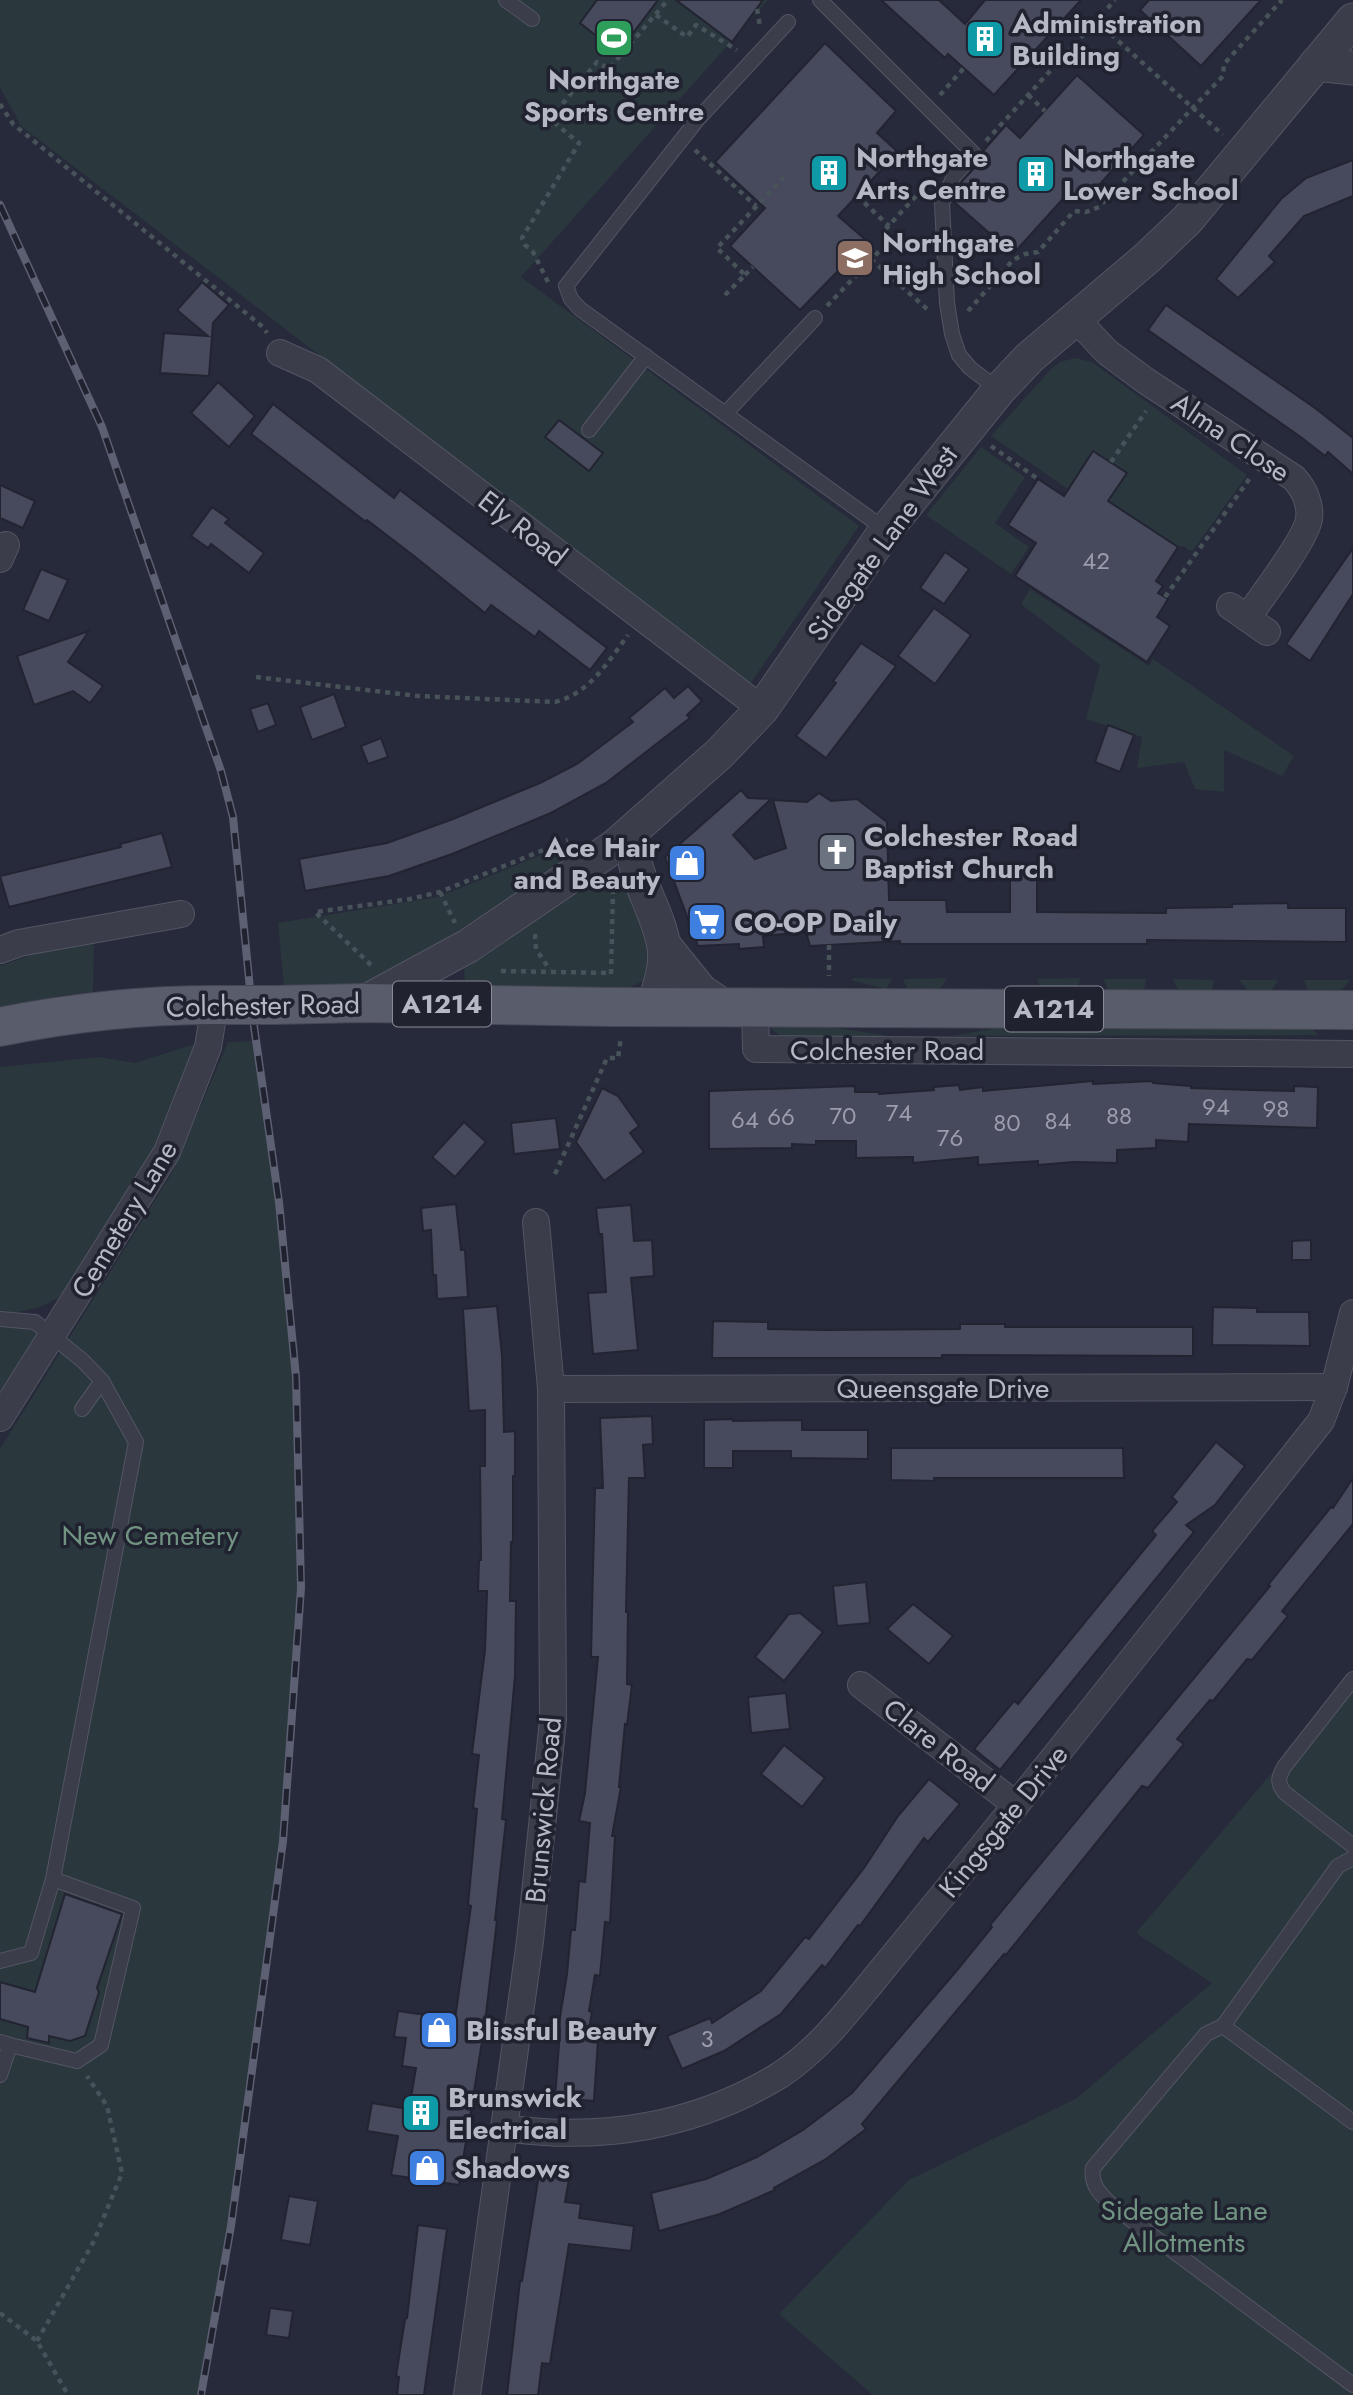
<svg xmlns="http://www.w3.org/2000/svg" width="1353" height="2395" font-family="Jost,sans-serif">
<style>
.green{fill:#2a373d}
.building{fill:#47495c;stroke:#222432;stroke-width:2}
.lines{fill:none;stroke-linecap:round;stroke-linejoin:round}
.service-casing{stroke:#535563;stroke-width:16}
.minor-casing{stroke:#535563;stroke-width:28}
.tertiary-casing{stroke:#535563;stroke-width:35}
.primary-casing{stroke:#444654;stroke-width:40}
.path{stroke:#475259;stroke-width:4.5;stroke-dasharray:5 5;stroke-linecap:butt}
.service{stroke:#3b3d4b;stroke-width:14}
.minor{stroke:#3b3d4b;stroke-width:26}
.tertiary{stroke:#3b3d4b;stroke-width:33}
.primary{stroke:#595c6b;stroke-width:38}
.rail-casing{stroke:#5d6072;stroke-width:8}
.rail{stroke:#202230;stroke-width:5;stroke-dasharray:16;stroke-linecap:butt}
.primary-bridge-casing{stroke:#444654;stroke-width:40;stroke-linecap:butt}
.primary-bridge{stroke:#595c6b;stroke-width:38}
.labels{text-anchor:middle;stroke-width:7;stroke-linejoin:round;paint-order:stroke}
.number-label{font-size:24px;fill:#9b9cac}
.shield{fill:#202230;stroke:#8a8b99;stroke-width:2}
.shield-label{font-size:26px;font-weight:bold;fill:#b7b8c6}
.poi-label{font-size:28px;font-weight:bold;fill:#b7b8c6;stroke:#202230;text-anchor:start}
.street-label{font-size:28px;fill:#b7b8c6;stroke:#202230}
.park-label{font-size:28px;fill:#719482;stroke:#202230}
</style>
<rect width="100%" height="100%" fill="#272a3b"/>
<g class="green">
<path d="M0 0H768L521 277 859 526 748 687 641 602 21 126 0 87Z"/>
<path d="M1075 358 1092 362 1247 475 1194 549 1190 551 1184 546 1178 547 1108 501 1126 473 1093 451 1068 489 991 436 1051 369 1060 362Z"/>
<path d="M981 447 1025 477 995 523 1029 547 1011 574 926 515Z"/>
<path d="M1030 589 1149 666 1153 659 1294 756 1282 776 1224 750V792L1195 789 1184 762 1137 768 1142 737 1086 719 1100 665 1021 604Z"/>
<path d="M551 851 561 863 509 903 386 977 353 986H284L278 923 438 897Z"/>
<path d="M600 875C639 875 644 936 653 965L643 981 631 987 472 989 465 985 464 969Z"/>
<path d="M94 939 93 992 64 995 0 1007V966L44 950Z"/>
<path d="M854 978 892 979 886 989 851 980Z"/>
<path d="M947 978 940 989H907L903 979Z"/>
<path d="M1081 978 1076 991H1041L1037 979Z"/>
<path d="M1103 979H1146L1144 990H1108Z"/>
<path d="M1173 979 1214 980 1212 990H1178Z"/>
<path d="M1239 980H1278L1271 991H1248Z"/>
<path d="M1304 980H1350L1341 991H1308Z"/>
<path d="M825 1026 889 1036 783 1037 771 1029 772 1027Z"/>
<path d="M1009 1026 1312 1028 1318 1035 951 1036Z"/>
<path d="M256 1041 279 1202 296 1377 301 1588 283 1841 231 2226 201 2395H0V1449L173 1171 228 1042Z"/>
<path d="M195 1044 155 1151 82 1272 58 1298 40 1307 13 1313 15 1325 37 1331 39 1337 0 1398V1067L99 1057 135 1063Z"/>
<path d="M1353 1677V2395H873L779 2314 909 2180 1077 2098 1212 1983 1136 1933Z"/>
</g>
<g class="building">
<path d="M597 0H658L618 53 580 23Z"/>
<path d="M676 0H763L732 42Z"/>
<path d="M881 0H939L965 24 985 0H1081L994 95 948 54 945 58Z"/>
<path d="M1149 0H1261L1201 66 1140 10Z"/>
<path d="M825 43 896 111 877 133 898 152 838 216 867 241 800 310 730 246 765 208 715 162Z"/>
<path d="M1077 75 1144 135 1083 203 1070 191 1013 254 953 201 962 181 982 160 983 151 1006 125 1020 138Z"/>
<path d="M1353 160V196L1304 216 1269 256 1275 262 1238 298 1216 279 1281 199 1306 178Z"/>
<path d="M202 282 229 305 213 323 209 376 160 373 164 333 208 336 177 310Z"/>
<path d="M1166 305 1315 408 1353 438V474L1328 452 1325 456 1302 438 1148 330Z"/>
<path d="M218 382 255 416 229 447 191 413Z"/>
<path d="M273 404 394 498 400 490 607 648 590 670 539 631 535 637 491 605 485 613 414 556 367 520 366 522 251 434Z"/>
<path d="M559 420 603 453 589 471 545 437Z"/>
<path d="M1093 451 1127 473 1108 501 1178 547 1156 581 1163 586 1158 593 1168 599 1157 617 1170 626 1147 662 1015 576 1036 543 1008 525 1038 479 1064 496Z"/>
<path d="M0 485 35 501 23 528 0 518Z"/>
<path d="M212 507 229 519 225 523 264 553 249 573 211 544 208 548 191 536Z"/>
<path d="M1353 548V594L1310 661 1286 644Z"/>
<path d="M945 552 969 569 944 604 920 588Z"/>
<path d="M41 569 68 580 49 621 23 610Z"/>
<path d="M934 608 971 635 935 684 898 656Z"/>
<path d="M89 631 68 662 103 686 90 703 73 691 34 705 17 656Z"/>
<path d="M861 643 896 666 826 758 796 736 836 683 833 681Z"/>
<path d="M688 686 702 701 687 715 690 718 606 783 551 813 452 854 389 876 305 891 299 859 387 843 453 819 540 783 577 764 633 722 629 718 665 688 674 698Z"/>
<path d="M334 694 346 727 312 740 300 707Z"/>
<path d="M268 703 276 725 258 732 250 709Z"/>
<path d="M1108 725 1134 735 1120 772 1095 762Z"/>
<path d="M381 738 388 757 368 764 361 746Z"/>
<path d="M741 790 748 798 771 799 733 835 755 859 786 848 773 800 807 802 819 793 831 801 857 799 887 822 889 900H946L947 912H1010V869L1037 870V912L1166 913V908L1232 907V904L1288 903V908H1346V942L1147 940V944H900V941L810 946 806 932 763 936 764 947 739 949V944L698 946 665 857Z"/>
<path d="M162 833 172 867 9 907 0 876 121 847 120 844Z"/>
<path d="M1093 1081V1084L1152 1081 1153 1083 1191 1086V1088L1252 1090 1294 1091V1086L1318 1087 1317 1128 1189 1124 1188 1142 1156 1140V1148L1117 1150V1163L1074 1162 1038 1165V1161L978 1165V1157L913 1163V1157H909L856 1158V1141H816V1145L792 1144V1148L709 1149V1091L855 1086V1092H879V1094L934 1090 933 1087 959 1085 960 1090 983 1087V1091Z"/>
<path d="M602 1088 618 1096 639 1126 630 1133 644 1152 604 1181 576 1142Z"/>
<path d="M556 1118 560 1149 514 1154 511 1123Z"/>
<path d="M464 1122 486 1142 455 1177 432 1157Z"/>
<path d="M456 1204 461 1250H465L468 1297 437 1299 436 1275H433L431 1230 423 1231 421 1208Z"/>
<path d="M631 1205 634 1241 652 1240 654 1276 631 1278 638 1350 593 1354 588 1293 606 1292 602 1234H599L596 1208Z"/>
<path d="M1311 1240V1260H1292V1241Z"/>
<path d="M497 1306 502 1356 504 1432 515 1431V1476H513V1542H511L510 1601H516L515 1676 502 1819 506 1820 495 1920H497L485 2023 459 2185 391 2175 398 2136 367 2131 372 2103 409 2109 416 2068 402 2066 406 2038 394 2037 398 2011 455 2019 471 1906 468 1905 477 1809 473 1808 479 1755 472 1754 485 1650 487 1591H478L479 1560H481L480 1466H485V1410L469 1411 463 1309Z"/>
<path d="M1213 1307 1257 1308V1312H1309L1310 1346 1212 1345Z"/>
<path d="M713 1321 768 1322V1329L825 1330 960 1329V1324H1005V1327H1193V1356L942 1355V1358H712Z"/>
<path d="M652 1416 653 1444 643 1445 645 1478H629L626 1612H628L627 1684 632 1685 627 1725 625 1724 619 1787H621L612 1836H615L610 1923 605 1922 600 1976 595 1975 589 2011 592 2012 587 2041H598L594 2101 555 2098 560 2030 558 2029 567 1974 571 1930H575L579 1881 585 1882 590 1823 579 1821 585 1793 598 1657H591L592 1610 595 1488H603L600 1418Z"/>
<path d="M733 1419V1421L802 1420V1430H868V1459L791 1458V1451H733V1468H704V1420Z"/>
<path d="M1216 1442 1245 1466 1215 1505 1186 1525 1194 1532 1000 1770 974 1749 1014 1701 1018 1704 1156 1535 1152 1531 1177 1502 1172 1497Z"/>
<path d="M891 1448H1123L1124 1478H934V1481L891 1480Z"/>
<path d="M1353 1478V1524L1282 1611 1288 1616 1252 1660 1247 1659 1213 1701 1210 1700 1177 1739 1184 1744 1148 1788 1142 1786 1006 1955 1004 1954 862 2124 866 2129 826 2159 774 2188 775 2190 720 2214 659 2231 651 2193 706 2179 757 2157 803 2130 852 2093 958 1969 992 1927 990 1925 1270 1586 1268 1585 1331 1507 1333 1508Z"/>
<path d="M866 1582 870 1623 837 1626 833 1586Z"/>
<path d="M913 1604 953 1636 929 1664 887 1629Z"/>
<path d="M800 1613 823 1632 784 1681 755 1657 789 1614Z"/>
<path d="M786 1693 790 1729 751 1733 748 1697Z"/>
<path d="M784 1745 825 1778 802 1807 761 1774Z"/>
<path d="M929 1779 960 1804 928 1842 924 1838 860 1926 858 1925 825 1968 822 1965 781 2014 724 2051 682 2069 667 2036 710 2018 712 2023 761 1991 805 1937 809 1939 864 1868 898 1816Z"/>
<path d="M65 1894 122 1914 97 1988 99 1992 85 2036 70 2041 49 2036V2043L27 2038 28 2027 0 2019V1982L35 1992Z"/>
<path d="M539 2174 569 2179 565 2202 581 2204 579 2218 634 2226 631 2251 569 2244 550 2364 542 2363 538 2395H507L520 2281H522Z"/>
<path d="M289 2196 318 2201 310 2245 281 2240Z"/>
<path d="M418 2225 447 2229 424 2395H397L399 2377 396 2376 405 2319 407 2318Z"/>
<path d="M270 2308 293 2311 289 2338 266 2335Z"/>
</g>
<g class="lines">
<g class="service-casing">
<g id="service">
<path d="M506 0 532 19"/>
<path d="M820 0 974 154 954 176 942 203 947 303 952 334 959 355 970 368 999 390"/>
<path d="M788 22 698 119 566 286 571 299 580 309 886 530"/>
<path d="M725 414 815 318"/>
<path d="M589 430 646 356"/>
<path d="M0 1319 35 1322 83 1361 102 1381 136 1442 53 1879 31 1953 0 1961"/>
<path d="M82 1409 102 1381"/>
<path d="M1353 1679 1284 1767C1278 1778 1277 1783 1285 1793L1353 1846"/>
<path d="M1353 1858 1338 1866 1223 2026 1353 2122"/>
<path d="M1223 2026 1206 2034 1093 2168C1090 2186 1102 2196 1114 2207L1353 2385"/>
<path d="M0 2042 10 2045 0 2075"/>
<path d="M10 2045 77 2061 101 2045 133 1908 53 1879"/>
</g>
</g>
<g class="minor-casing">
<g id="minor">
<path d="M1076 319 1107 352 1146 381 1294 478C1304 489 1311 504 1309 519 1306 539 1261 598 1247 618"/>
<path d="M280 353 318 370 762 709"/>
<path d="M0 559 6 545"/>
<path d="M1230 606 1267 632"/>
<path d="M0 950 19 943 181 914"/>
<path d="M755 1007 756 1049 1353 1054"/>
<path d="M551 1389 1334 1387"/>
<path d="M0 1418 167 1152 208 1047 215 1004"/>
<path d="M861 1685 1016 1805"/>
<path d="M506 2128C602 2142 697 2126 780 2075 817 2051 844 2016 872 1982 898 1950 925 1917 951 1885 1076 1732 1198 1576 1321 1421L1334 1387 1353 1313"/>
<path d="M467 2395 530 1941 553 1720 551 1389 536 1222"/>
</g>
</g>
<g class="tertiary-casing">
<g id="tertiary">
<path d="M1316 64 1353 68"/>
<path d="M633 831C628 873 658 907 664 947 667 968 659 988 653 1007"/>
<path d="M664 945 701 991 725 1007"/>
<path d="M363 1003 468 946 615 846 719 754 762 709 886 530 999 390 1029 358 1147 258 1187 220 1353 20"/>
</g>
</g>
<g class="primary-casing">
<g id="primary">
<path d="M274 1005 363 1003 611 1007 1353 1010"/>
<path d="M0 1027C76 1011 155 1004 232 1005"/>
</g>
</g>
<g class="path">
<path d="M757 9 760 26"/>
<path d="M656 15 687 37 696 25 737 50"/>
<path d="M1096 21 1223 135"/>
<path d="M940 95 964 68"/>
<path d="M1028 95 1045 111"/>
<path d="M0 104 13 124 263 327 267 333"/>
<path d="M986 141 1115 0"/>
<path d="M695 150 756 206"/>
<path d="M857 196 889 226"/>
<path d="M871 259 927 309"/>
<path d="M745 275 753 267"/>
<path d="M548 282 533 252 525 245 522 238 579 143 550 119 597 62 609 69 666 2"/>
<path d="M725 295 745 275 717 248 784 177"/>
<path d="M827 306 883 247V232L928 183"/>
<path d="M968 311 1013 260 1025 254 1038 252 1074 211 1086 212 1099 207 1223 76 1224 64 1282 0"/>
<path d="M991 446 1038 479"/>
<path d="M1111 462 1146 411"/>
<path d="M1165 597 1250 478"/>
<path d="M256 677 418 696 555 702C589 694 608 662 628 635"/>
<path d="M440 892 455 923"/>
<path d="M535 934 536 949 550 970"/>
<path d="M829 945V976"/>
<path d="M371 965 315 912 410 899 440 892 568 840"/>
<path d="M501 971 611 973"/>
<path d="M611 974 613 891"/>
<path d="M555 1174 607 1058H618L621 1037"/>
<path d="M0 2313 37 2341 68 2395"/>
<path d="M37 2341 94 2241 122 2173 107 2106 87 2076"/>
</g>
<use href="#service" class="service"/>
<use href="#minor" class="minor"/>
<use href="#tertiary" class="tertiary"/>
<use href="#primary" class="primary"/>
<g class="rail-casing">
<path id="rail" d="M0 205 102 427 221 771 233 817 253 1019 279 1202 296 1377 301 1588 283 1841 231 2226 201 2395"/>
</g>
<use href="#rail" class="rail"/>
<g class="primary-bridge-casing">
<path id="primary-bridge" d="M232 1005H274"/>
</g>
<use href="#primary-bridge" class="primary-bridge"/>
</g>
<defs>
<g id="stadium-square" transform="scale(2.0125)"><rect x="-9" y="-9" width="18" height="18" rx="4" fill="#2e9e5b" stroke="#202230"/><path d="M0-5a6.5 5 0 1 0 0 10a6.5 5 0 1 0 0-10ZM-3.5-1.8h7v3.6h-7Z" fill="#fff"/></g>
<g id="building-square" transform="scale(2.0125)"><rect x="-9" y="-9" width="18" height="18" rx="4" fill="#0f9aa8" stroke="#202230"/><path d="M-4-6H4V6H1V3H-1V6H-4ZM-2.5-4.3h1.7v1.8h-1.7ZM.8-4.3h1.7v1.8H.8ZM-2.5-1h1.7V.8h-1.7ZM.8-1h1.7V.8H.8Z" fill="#fff"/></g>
<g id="school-square" transform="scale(2.0125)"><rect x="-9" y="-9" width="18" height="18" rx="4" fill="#8d6e63" stroke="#202230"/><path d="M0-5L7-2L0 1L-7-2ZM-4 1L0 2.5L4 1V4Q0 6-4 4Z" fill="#fff"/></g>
<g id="church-square" transform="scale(2.0125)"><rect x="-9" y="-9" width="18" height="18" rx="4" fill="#6b7280" stroke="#202230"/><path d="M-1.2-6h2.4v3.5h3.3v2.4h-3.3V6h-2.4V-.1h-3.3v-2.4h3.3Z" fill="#fff"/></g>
<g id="shop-square" transform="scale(2.0125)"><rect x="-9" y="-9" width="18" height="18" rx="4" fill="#3f7fe0" stroke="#202230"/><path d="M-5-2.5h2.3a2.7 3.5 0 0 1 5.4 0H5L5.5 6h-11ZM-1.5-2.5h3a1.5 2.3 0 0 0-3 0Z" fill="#fff"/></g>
<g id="supermarket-square" transform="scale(2.0125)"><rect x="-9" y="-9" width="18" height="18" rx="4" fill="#3f7fe0" stroke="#202230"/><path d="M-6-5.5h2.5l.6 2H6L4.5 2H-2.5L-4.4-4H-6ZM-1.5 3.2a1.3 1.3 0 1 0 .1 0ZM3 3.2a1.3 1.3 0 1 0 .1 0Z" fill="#fff"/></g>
</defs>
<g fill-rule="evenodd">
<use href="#stadium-square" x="614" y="38"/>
<use href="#building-square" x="985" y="39"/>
<use href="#building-square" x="829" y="173"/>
<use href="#building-square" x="1036" y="174"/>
<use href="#school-square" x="855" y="258"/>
<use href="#church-square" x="837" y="852"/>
<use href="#shop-square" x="687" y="863"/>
<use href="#supermarket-square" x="707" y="922"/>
<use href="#shop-square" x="439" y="2030"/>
<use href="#building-square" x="421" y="2113"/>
<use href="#shop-square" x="427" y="2168"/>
</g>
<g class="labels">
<g class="number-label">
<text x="1096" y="569">42</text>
<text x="1216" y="1115">94</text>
<text x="1276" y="1117">98</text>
<text x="899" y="1121">74</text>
<text x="843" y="1124">70</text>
<text x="1119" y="1124">88</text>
<text x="781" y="1125">66</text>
<text x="745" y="1128">64</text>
<text x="1058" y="1129">84</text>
<text x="1007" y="1131">80</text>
<text x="950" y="1146">76</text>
<text x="707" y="2047">3</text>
</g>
<g class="shield">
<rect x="393" y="981.5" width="98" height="45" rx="5"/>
<rect x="1005" y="986.5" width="98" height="45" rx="5"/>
</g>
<g class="shield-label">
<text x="442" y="1013">A1214</text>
<text x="1054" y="1018">A1214</text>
</g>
<g class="poi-label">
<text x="1012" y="33">Administration<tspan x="1012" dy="32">Building</tspan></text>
<text x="614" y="89" text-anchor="middle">Northgate<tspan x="614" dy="32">Sports Centre</tspan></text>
<text x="856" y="167">Northgate<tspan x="856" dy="32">Arts Centre</tspan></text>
<text x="1063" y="168">Northgate<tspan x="1063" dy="32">Lower School</tspan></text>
<text x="882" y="252">Northgate<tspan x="882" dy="32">High School</tspan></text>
<text x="864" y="846">Colchester Road<tspan x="864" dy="32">Baptist Church</tspan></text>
<text x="660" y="857" text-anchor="end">Ace Hair<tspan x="660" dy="32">and Beauty</tspan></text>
<text x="734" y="932">CO-OP Daily</text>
<text x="466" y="2040">Blissful Beauty</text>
<text x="448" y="2107">Brunswick<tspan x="448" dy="32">Electrical</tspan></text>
<text x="454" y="2178">Shadows</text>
</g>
<g class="street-label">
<text transform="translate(1231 437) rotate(34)" y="10">Alma Close</text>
<text transform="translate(523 528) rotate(38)" y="10">Ely Road</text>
<text transform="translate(882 543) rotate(-54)" y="10">Sidegate Lane West</text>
<text transform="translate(263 1005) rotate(-1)" y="10">Colchester Road</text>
<text x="887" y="1060">Colchester Road</text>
<text transform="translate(124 1219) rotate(-59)" y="10">Cemetery Lane</text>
<text x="943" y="1398">Queensgate Drive</text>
<text transform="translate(939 1745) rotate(38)" y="10">Clare Road</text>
<text transform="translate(543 1810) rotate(-85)" y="10">Brunswick Road</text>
<text transform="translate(1003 1821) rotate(-51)" y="10">Kingsgate Drive</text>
</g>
<g class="park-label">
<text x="150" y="1545">New Cemetery</text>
<text x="1184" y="2220">Sidegate Lane<tspan x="1184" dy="32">Allotments</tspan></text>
</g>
</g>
</svg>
